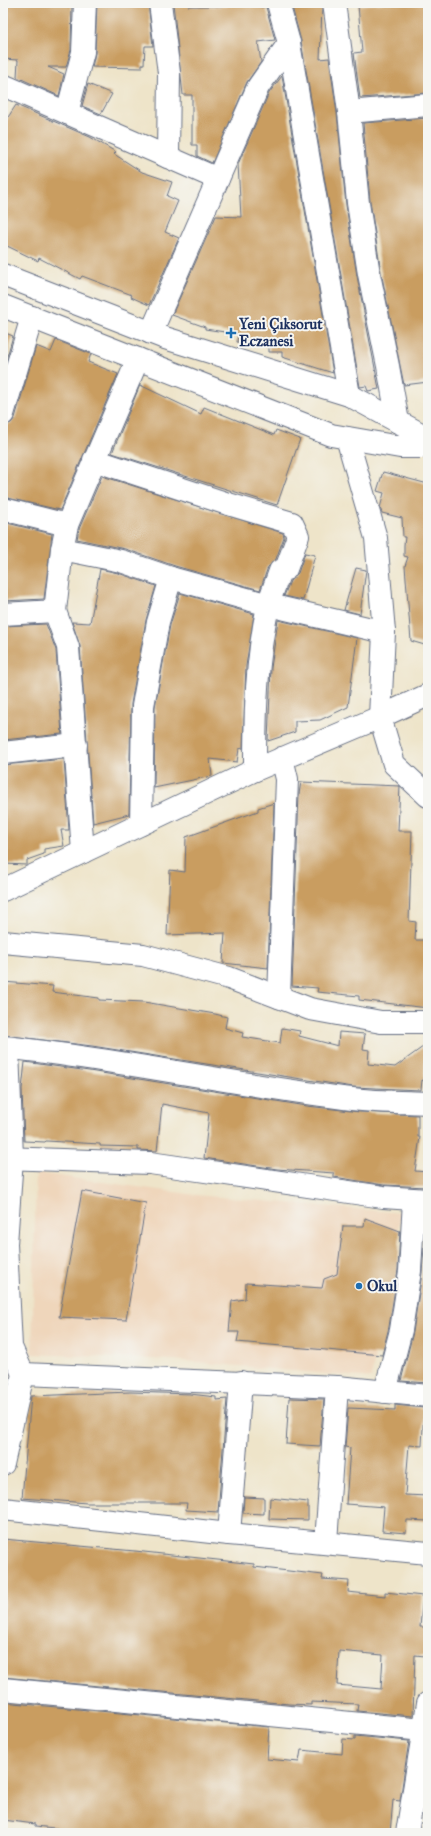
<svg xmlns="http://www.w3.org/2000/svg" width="431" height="1836" font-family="'IM FELL Great Primer',serif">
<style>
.built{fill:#efd6bb}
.building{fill:#c99d61;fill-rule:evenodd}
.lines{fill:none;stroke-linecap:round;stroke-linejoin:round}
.street-casing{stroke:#656e83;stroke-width:24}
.secondary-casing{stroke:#656e83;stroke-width:24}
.street{stroke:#fff;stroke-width:22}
.secondary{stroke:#fff;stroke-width:22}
.poi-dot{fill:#1f6fb2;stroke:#f6f6f2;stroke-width:1.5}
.labels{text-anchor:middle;stroke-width:4;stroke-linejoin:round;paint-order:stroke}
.poi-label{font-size:15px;font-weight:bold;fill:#1b2f5e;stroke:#f6f6f2;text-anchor:start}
</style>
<rect width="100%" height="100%" fill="#f6f6f2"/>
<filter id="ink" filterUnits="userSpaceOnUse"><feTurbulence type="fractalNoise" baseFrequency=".025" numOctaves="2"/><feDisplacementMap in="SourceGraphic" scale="8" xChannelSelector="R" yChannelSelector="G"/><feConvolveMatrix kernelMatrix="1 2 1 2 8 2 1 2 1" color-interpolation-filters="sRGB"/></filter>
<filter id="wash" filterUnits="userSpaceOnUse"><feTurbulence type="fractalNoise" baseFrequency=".012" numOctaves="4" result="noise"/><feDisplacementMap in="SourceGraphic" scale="16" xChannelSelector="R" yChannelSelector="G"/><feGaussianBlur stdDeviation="0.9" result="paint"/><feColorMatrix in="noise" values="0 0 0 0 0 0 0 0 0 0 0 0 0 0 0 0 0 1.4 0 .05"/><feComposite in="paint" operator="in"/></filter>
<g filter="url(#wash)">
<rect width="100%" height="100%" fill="#eee4c9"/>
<path class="built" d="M36 1173 196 1195 401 1213 371 1378 174 1360 32 1354Z"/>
<g id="blocks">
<g class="building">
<path d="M5 3H72L71 50 66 67H48L64 74 59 96 17 77 18 60 3 59Z"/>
<path d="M97 3 141 6V3H148L153 46H145L144 64H142V68L92 67 95 53Z"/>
<path d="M173 3H188V6H226V3H260V7H266L275 40 258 42 261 62 247 82 212 163 197 156V145H192V95H183Z"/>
<path d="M386 3H428V93L360 98 354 53 362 52 358 5Z"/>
<path d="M292 7H322L320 59 329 58 337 113 346 205 357 276 379 389 368 391 366 386 360 387 301 41Z"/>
<path d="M282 76 333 373 282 357V352H269V346H258L237 342 238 334 205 329V327L172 315 216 216 241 217 238 164 269 93Z"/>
<path d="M88 84 112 94 101 114 82 106Z"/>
<path d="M16 105 90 137 116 152 114 154 142 172 172 182 167 196 178 201 165 232 179 238 149 305 131 297 132 295 82 276 80 279 39 258 38 261 3 244V125Z"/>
<path d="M428 118V382L404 385 381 272 370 201 363 123Z"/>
<path d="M3 332 13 336 3 370Z"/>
<path d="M56 340 91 354 88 362 118 374 60 510 3 497V426L11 423 15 418 36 346 51 352Z"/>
<path d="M140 385 201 414 204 407 274 435 276 430 300 439 277 505 112 453Z"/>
<path d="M383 472 428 484V646L411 641 405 566 408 557 404 556V545L405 537H403L402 518 382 513 380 508 384 493 377 491Z"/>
<path d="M102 476 283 533 284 537 276 559 268 567 260 590 175 566 125 549 77 539 79 529Z"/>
<path d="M3 522 52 534 44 599 3 601Z"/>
<path d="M305 553 315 555 303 600 284 596 290 581 298 573Z"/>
<path d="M356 568 366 570 360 614 344 610Z"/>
<path d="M100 569 118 573 156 586 146 620 131 704 129 814 93 823 80 646 72 622 90 623Z"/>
<path d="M180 593 254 614 246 666 243 748 239 749 237 762 210 759 212 776 154 788 155 707 170 625Z"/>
<path d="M278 620 357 638 348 707 320 720 295 721V732L268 741 271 668Z"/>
<path d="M46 624 56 650 62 734 3 740V626Z"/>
<path d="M64 759 69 830H61L64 846 44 849V854L27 860V865L3 864V765Z"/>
<path d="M301 782 400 786 398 831H412L409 921 416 922 415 940H428V1008L359 1000V996L317 992 318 988 292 986 299 794Z"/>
<path d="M274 803 268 968 223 963 225 933 167 935 170 870 185 872 186 837 258 811V808Z"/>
<path d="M3 982 53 986 52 992 99 998V1000L144 1002 215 1014 227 1017 225 1028 243 1033 242 1037 280 1043 282 1028 300 1031 299 1036 338 1046 339 1032 365 1034 363 1049 369 1050 368 1064 395 1067 427 1044 424 1081 422 1080 421 1090 353 1087 92 1046 3 1035Z"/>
<path d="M25 1062 89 1071 307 1106 360 1112 418 1115V1137H420L415 1171 428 1172 427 1187 384 1185 334 1177V1173L277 1169 204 1158 209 1113 162 1104 157 1151 138 1150V1147L100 1146V1144L46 1141 45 1142 24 1141 22 1089Z"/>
<path d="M82 1191 146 1203 126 1320 59 1317Z"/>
<path d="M365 1218 400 1231 398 1270 389 1327 382 1355 237 1342 239 1332H229L232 1301 245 1299 246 1283 322 1288 324 1279 337 1274 343 1226H364Z"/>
<path d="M424 1248 428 1249V1383L401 1381 413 1332 422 1273Z"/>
<path d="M130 1392 190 1394 216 1397V1400L227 1399 218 1512 186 1510 187 1503H87L22 1498 31 1396Z"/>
<path d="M289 1398 324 1399 320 1446 286 1444Z"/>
<path d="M395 1405 424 1408 422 1446 409 1445 405 1495 428 1496V1521L407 1520 406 1533 382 1531 384 1507 346 1504 350 1448 345 1447 348 1408 395 1410Z"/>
<path d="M244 1497 264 1498V1514L243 1513Z"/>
<path d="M270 1498 308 1502V1520L269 1519Z"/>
<path d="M3 1539 135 1551 254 1564V1567L323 1575 322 1579 349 1581 348 1592 385 1596V1592L423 1596 420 1627H427L425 1656 415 1655 413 1716 357 1711 358 1704 311 1702V1705L289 1704 3 1677ZM339 1651 383 1655 381 1689 337 1685Z"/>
<path d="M3 1702 269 1727 267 1759 299 1762 301 1750 342 1754 343 1739 355 1740V1736L409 1741 400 1801 393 1800 390 1833H74V1830L35 1826V1824L3 1820Z"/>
</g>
</g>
</g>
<g filter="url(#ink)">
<use href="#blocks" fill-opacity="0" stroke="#656e83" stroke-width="1"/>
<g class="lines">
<g class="street-casing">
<g id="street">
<path d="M160 3 169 73 168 157"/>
<path d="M334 3 349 112 358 203 369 274 388 366 398 422"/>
<path d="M3 85 218 179"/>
<path d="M349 112 428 105"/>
<path d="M67 113 83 52 85 3"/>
<path d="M151 333 258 87 289 43"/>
<path d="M3 414 32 317"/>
<path d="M347 438 376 538 384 632 380 717 394 764 428 796"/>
<path d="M94 460 225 503 292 523 298 536 286 569 280 571C276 583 271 594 268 606 256 660 255 715 255 770"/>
<path d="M3 509 67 525"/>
<path d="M62 549 121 561 171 578 269 605 384 632"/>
<path d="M55 611 68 647 83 852"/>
<path d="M3 614 55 611 62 549 67 525 138 359"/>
<path d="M3 753 76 745"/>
<path d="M141 824 143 706 158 622 171 578"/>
<path d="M3 890 255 770 380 717 428 695"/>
<path d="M3 942 143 955 229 978 310 1009 381 1022H428"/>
<path d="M279 997 287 779 282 758"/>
<path d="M3 1047C120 1059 235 1085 352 1099 377 1102 403 1102 428 1103"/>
<path d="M3 1158 150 1163 383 1197 428 1200"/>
<path d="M23 1374 337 1387 428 1396"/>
<path d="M385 1392 401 1330 410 1271 414 1200"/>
<path d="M3 1464 23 1374 11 1347 6 1244 12 1158 8 1048"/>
<path d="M3 1509 229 1534 428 1553"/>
<path d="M229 1534 241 1382"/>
<path d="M326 1542 337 1387"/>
<path d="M3 1689 423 1730"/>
</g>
</g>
<g class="secondary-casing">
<g id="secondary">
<path d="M278 3 289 43 349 395"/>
<path d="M3 275 165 338 349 395 428 438"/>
<path d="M3 306 331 435 400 447H428"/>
<path d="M407 1833 428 1703"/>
</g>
</g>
<use href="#street" class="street"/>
<use href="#secondary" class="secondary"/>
</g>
</g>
<g class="poi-dot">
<path d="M229 327h4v4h4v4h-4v4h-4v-4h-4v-4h4z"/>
<circle cx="359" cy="1286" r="4"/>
</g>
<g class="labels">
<g class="poi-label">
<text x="239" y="329">Yeni Çıksorut<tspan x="239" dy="17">Eczanesi</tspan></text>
<text x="367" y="1291">Okul</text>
</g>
</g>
<rect width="431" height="1836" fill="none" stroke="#f6f6f2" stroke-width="16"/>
</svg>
